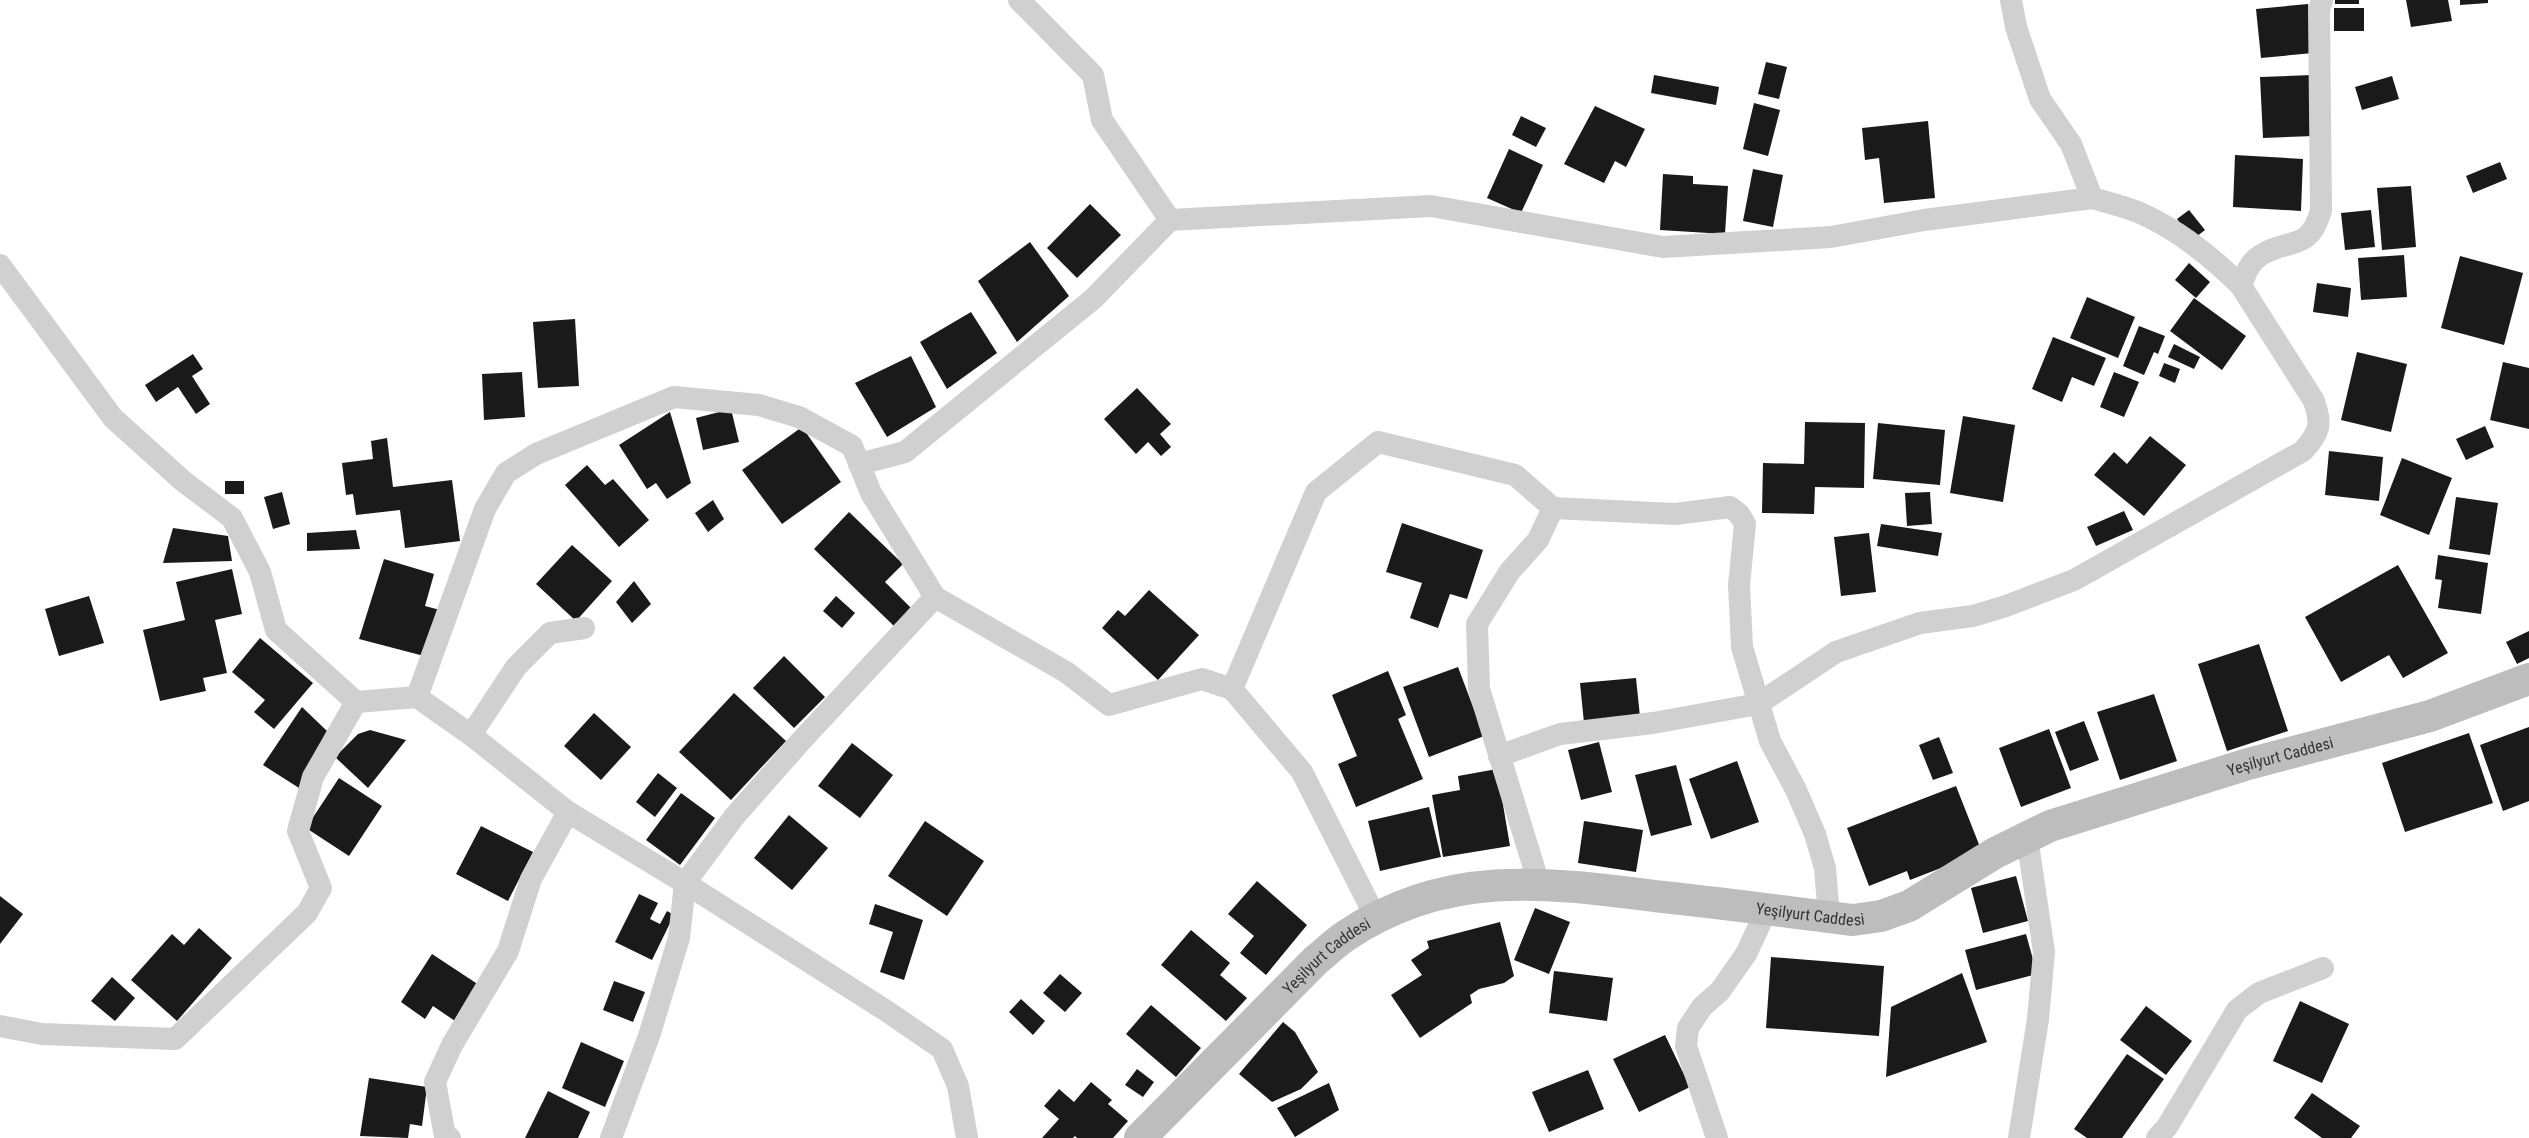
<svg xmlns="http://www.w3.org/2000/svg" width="2529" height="1138" font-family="'Roboto Condensed',sans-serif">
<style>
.building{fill:#1a1a1a}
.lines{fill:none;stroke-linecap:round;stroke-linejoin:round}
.street{stroke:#d0d0d0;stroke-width:22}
.secondary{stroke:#bdbdbd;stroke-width:32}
.labels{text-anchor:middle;stroke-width:6;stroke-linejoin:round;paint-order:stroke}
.street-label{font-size:16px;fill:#333;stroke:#fff}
</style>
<rect width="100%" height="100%" fill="#fff"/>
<g class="building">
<rect x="2335" y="0" width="24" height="4"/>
<path d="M2406 0H2448L2452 21 2411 27Z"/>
<path d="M2460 0H2488V3L2460 5Z"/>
<path d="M2308 4 2313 53 2261 58 2256 9Z"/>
<rect x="2334" y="8" width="30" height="23"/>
<path d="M1766 62 1787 67 1779 99 1758 94Z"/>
<path d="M1654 75 1719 87 1716 105 1651 93Z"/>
<path d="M2312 75 2314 136 2263 138 2260 77Z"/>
<path d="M2392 76 2399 99 2362 110 2355 87Z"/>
<path d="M1754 103 1780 110 1768 156 1743 149Z"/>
<path d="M1595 106 1645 129 1626 167 1615 161 1604 183 1564 164Z"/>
<path d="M1521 116 1546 128 1536 147 1512 135Z"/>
<path d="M1928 121 1935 198 1884 203 1879 158 1865 160 1862 128Z"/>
<path d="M1509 149 1543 165 1521 213 1487 198Z"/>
<path d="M2235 155 2303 159 2301 211 2233 207Z"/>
<path d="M2500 162 2507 179 2473 193 2466 176Z"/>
<path d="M1753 169 1783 175 1773 227 1743 221Z"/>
<path d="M1663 174 1693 176V184L1728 186 1725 234 1660 230Z"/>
<path d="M2411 186 2416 247 2382 250 2377 188Z"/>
<path d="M1090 204 1121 235 1077 278 1047 248Z"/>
<path d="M2189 210 2205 230 2192 240 2177 219Z"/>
<path d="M2371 210 2375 247 2345 250 2341 213Z"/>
<path d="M1030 242 1069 296 1017 342 978 281Z"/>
<path d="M2404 255 2407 297 2361 300 2358 258Z"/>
<path d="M2460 256 2523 273 2504 345 2441 328Z"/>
<path d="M2189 263 2210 282 2196 298 2175 280Z"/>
<path d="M2317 283 2351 288 2348 317 2313 312Z"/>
<path d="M2087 297 2135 317 2118 358 2070 338Z"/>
<path d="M2194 298 2246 336 2222 370 2170 331Z"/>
<path d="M971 312 997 353 947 389 920 342Z"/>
<path d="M575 319 579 386 538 388 533 322Z"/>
<path d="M2139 326 2165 336 2158 354 2154 352 2144 375 2123 366Z"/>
<path d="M2053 337 2106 358 2094 386 2072 377 2062 402 2032 389Z"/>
<path d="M2174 344 2200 357 2194 369 2168 357Z"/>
<path d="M2357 352 2407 364 2391 432 2341 420Z"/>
<path d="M193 354 203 369 192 376 210 404 196 414 178 387 156 402 145 385Z"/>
<path d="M911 356 936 407 887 437 855 383Z"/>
<path d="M2503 362 2529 368V429L2490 420Z"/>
<path d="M2164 363 2180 369 2175 383 2159 376Z"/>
<path d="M522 372 525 417 484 420 482 374Z"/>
<path d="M2114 372 2139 382 2124 417 2100 407Z"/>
<path d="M1137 388 1171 424 1160 434 1171 447 1161 456 1148 442 1136 454 1104 419Z"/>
<path d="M731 409 739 442 703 450 696 418Z"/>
<path d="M670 412 691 483 667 499 656 483 647 489 619 445Z"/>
<path d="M1963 416 2015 425 2003 502 1950 493Z"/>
<path d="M1805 422 1865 423 1864 488 1815 487 1814 514 1762 513 1763 463 1804 464Z"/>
<path d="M1878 423 1945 430 1940 485 1873 479Z"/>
<path d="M2485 426 2494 447 2466 460 2456 439Z"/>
<path d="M802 427 841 482 782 524 742 470Z"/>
<path d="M2150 436 2186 465 2144 516 2094 475 2114 452 2127 464Z"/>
<path d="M387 438 393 487 452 480 460 541 405 548 400 510 356 515 353 494 346 495 342 463 373 459 371 441Z"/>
<path d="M2329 451 2383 457 2379 501 2325 495Z"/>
<path d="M2402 458 2452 478 2429 535 2380 515Z"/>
<path d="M587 465 605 485 613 479 649 520 619 547 565 485Z"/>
<rect x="225" y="481" width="19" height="13"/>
<path d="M282 492 290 524 273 529 264 497Z"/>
<path d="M1930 492 1932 524 1907 526 1905 493Z"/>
<path d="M2456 497 2498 503 2490 555 2449 549Z"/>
<path d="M713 500 724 519 708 532 695 513Z"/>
<path d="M2124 511 2133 530 2096 546 2087 527Z"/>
<path d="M849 512 903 564 885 582 911 608 894 626 814 549Z"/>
<path d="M1402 523 1483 550 1467 599 1450 594 1438 628 1410 618 1422 583 1386 572Z"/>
<path d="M1881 524 1942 533 1938 556 1877 546Z"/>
<path d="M173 528 228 536 232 561 163 563Z"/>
<path d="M356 530 360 549 307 551V533Z"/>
<path d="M1869 533 1876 592 1841 596 1834 537Z"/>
<path d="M572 545 612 581 576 621 536 584Z"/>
<path d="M2438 555 2488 563 2481 614 2438 608 2442 580 2435 579Z"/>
<path d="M384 559 434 574 425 606 440 610 424 656 359 639Z"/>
<path d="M2398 565 2448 653 2403 678 2389 655 2341 682 2305 617Z"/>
<path d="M232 569 242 614 215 620 227 673 203 678 206 691 160 701 143 630 185 620 176 582Z"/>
<path d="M634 581 651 604 632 623 616 602Z"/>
<path d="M1149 590 1199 635 1158 680 1102 628 1118 610 1125 616Z"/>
<path d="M89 596 104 643 59 656 45 609Z"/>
<path d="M836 596 855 613 842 628 823 611Z"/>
<path d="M2529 631V658L2517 664 2506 642Z"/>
<path d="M260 638 313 683 274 729 254 712 265 700 232 672Z"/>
<path d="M2259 644 2288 731 2227 751 2198 664Z"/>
<path d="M784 656 825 697 794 728 753 688Z"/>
<path d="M1458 667 1484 736 1429 757 1403 687Z"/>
<path d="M1388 671 1406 715 1398 719 1423 779 1356 807 1338 764 1357 756 1332 695Z"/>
<path d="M1636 678 1640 717 1584 723 1580 683Z"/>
<path d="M734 693 786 741 731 800 679 752Z"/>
<path d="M2154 694 2177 761 2120 780 2097 712Z"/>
<path d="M302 707 327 731 299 788 263 765Z"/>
<path d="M594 713 631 747 601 780 564 746Z"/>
<path d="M2084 721 2099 760 2070 771 2055 732Z"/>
<path d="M2529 727V801L2503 811 2480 745Z"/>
<path d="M2049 729 2071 788 2021 807 1999 748Z"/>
<path d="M370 730 406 740 368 788 335 757 358 734Z"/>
<path d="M2469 733 2493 803 2405 832 2382 763Z"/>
<path d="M1939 737 1953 773 1933 780 1919 745Z"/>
<path d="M1599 742 1612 792 1581 800 1568 750Z"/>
<path d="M852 743 893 775 860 818 818 786Z"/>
<path d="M1737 761 1759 822 1711 839 1689 779Z"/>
<path d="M1676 765 1692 825 1651 836 1635 775Z"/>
<path d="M1497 769 1510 846 1443 857 1432 795 1460 790 1458 776Z"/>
<path d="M658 773 677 788 655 817 636 802Z"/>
<path d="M339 778 382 806 349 856 306 828Z"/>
<path d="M1956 786 1982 852 1910 880 1907 871 1869 886 1847 828Z"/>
<path d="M681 793 715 818 680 865 646 840Z"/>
<path d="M1429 807 1441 857 1380 871 1368 821Z"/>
<path d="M789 815 828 848 792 890 754 858Z"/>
<path d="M925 821 984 861 947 916 888 876Z"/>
<path d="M1584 821 1643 830 1636 872 1578 863Z"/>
<path d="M481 826 533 852 508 901 456 874Z"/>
<path d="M2016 876 2028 921 1983 933 1971 888Z"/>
<path d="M1257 881 1307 925 1266 975 1240 953 1254 936 1228 914Z"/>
<path d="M639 894 658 903 650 919 660 924 667 911 674 915 652 960 615 942Z"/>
<path d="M0 896 23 914 0 944Z"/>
<path d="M875 904 923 920 904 980 880 972 893 932 869 924Z"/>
<path d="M1535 908 1570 922 1549 974 1514 960Z"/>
<path d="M1500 922 1514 976 1504 983 1479 989 1470 995 1472 1003 1420 1038 1391 995 1422 975 1411 960 1429 948 1427 941Z"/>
<path d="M199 928 232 958 177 1021 131 980 172 934 184 945Z"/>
<path d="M1191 930 1230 963 1220 975 1247 998 1226 1021 1161 965Z"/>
<path d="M2026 934 2037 974 1976 990 1965 950Z"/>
<path d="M432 954 479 985 455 1021 433 1006 425 1019 401 1002Z"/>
<path d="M1771 957 1884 966 1879 1036 1766 1028Z"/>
<path d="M1554 971 1613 978 1607 1021 1549 1013Z"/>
<path d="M1962 973 1987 1042 1886 1077 1891 1007Z"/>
<path d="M1060 974 1082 993 1065 1012 1043 993Z"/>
<path d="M112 977 135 998 115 1021 91 1001Z"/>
<path d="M614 981 645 992 633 1022 603 1010Z"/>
<path d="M1021 999 1045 1021 1033 1035 1009 1012Z"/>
<path d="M2300 1001 2349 1024 2322 1083 2273 1061Z"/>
<path d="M1151 1005 1201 1048 1176 1077 1126 1034Z"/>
<path d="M2146 1006 2192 1041 2166 1075 2120 1040Z"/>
<path d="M1283 1022 1295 1032 1318 1072 1301 1089 1272 1102 1239 1074Z"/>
<path d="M1665 1035 1690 1087 1639 1112 1613 1059Z"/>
<path d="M581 1042 624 1061 605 1107 562 1088Z"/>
<path d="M2127 1054 2164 1079 2122 1138H2087L2074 1129Z"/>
<path d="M1137 1069 1154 1082 1143 1097 1125 1085Z"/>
<path d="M1588 1070 1604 1109 1549 1132 1532 1092Z"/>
<path d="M369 1078 427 1087 422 1126 410 1124 408 1138 360 1136Z"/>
<path d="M1091 1082 1112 1100 1108 1104 1128 1121 1113 1138H1077L1075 1136 1073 1138H1042L1059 1119 1044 1106 1059 1089 1074 1102Z"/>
<path d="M1329 1083 1339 1110 1295 1137 1277 1108Z"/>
<path d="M548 1091 590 1112 578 1138H525Z"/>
<path d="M2312 1093 2360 1126 2351 1138H2322L2294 1118Z"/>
</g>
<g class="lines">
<g class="street">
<path d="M1019 0 1093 75 1102 120 1170 220"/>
<path d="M2011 0 2016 27 2040 99 2071 144 2092 198C2107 202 2123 206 2138 212 2177 229 2211 256 2241 286"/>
<path d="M0 265 113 418 183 481 232 518 260 572 276 630 356 702 417 697 471 735 568 812 685 883 885 1010 942 1049 958 1086 967 1138"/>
<path d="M859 464 905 452 1093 299 1170 220 1431 206 1663 247 1831 237 1924 220 2092 198"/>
<path d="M1232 689 1316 492 1378 442 1515 475 1553 508 1675 514 1730 507 1739 514 1745 524 1739 585 1742 647 1770 741 1796 790 1815 834 1825 868 1829 917"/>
<path d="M417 697 485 509 506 473 536 454 674 397 759 405 799 417 852 446 871 493 935 597 1066 672 1109 705 1202 679 1232 689 1302 772 1376 918"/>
<path d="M471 735 516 667 550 633 584 628"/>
<path d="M1499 756 1560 734 1653 723 1758 704 1836 652 1920 623 1973 616 2006 606 2074 580 2303 451C2320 431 2322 426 2314 401L2241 286C2245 275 2249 262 2261 255 2290 237 2308 253 2321 211L2319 10 2322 0"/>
<path d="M1539 884 1479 689 1477 624 1510 571 1538 540 1553 508"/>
<path d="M0 1026 42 1034 175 1039 307 913 321 888 298 831 313 777 356 702"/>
<path d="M450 1138 445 1136 435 1082 452 1045 508 951 531 879 568 812"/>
<path d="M611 1138 649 1036 679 938 685 883 734 817 801 741 935 597"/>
<path d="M1717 1138 1686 1046 1688 1028 1702 1007 1720 991 1746 954 1767 909"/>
<path d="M2019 1138 2038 1019 2044 952 2027 837"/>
<path d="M2157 1138 2167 1127 2237 1010 2259 993 2323 968"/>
</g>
<path class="secondary" id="s1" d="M1140 1138 1315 961C1326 952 1336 942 1347 935 1446 869 1544 882 1654 896 1721 903 1787 912 1853 920L1881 916 1909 906 1995 853 2050 826 2248 764 2430 716 2529 679"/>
</g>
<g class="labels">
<g class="street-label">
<text dy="6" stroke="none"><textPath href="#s1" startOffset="1269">Yeşilyurt Caddesi</textPath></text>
<text dy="6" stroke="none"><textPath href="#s1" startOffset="765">Yeşilyurt Caddesi</textPath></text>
<text dy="6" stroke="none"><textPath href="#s1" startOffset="261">Yeşilyurt Caddesi</textPath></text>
</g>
</g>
</svg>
